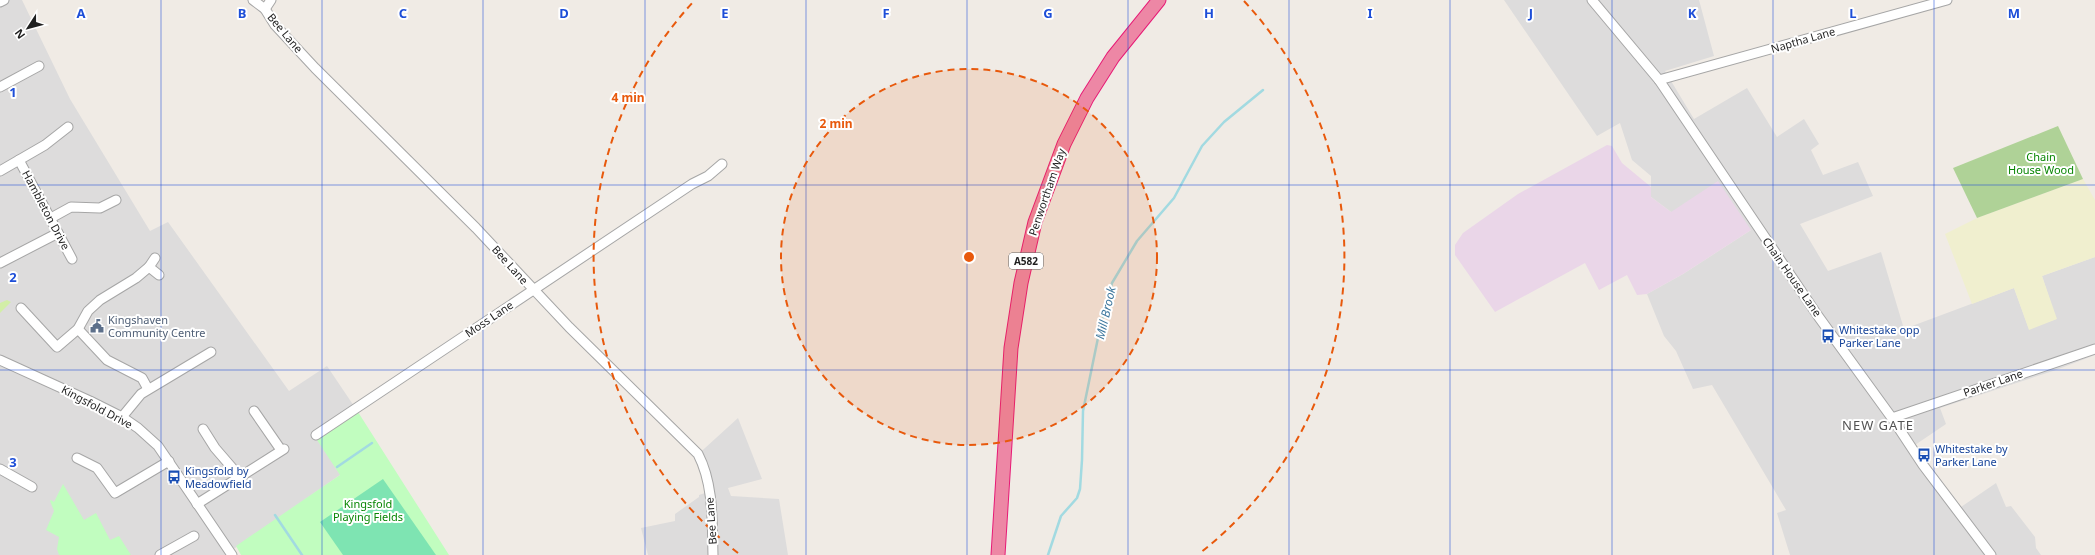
<svg xmlns="http://www.w3.org/2000/svg" width="2095" height="555" font-family="'Noto Sans',sans-serif">
<style>
.residential{fill:#dddcdc}
.industrial{fill:#ead6e8}
.farmland{fill:#f0efcf}
.grass{fill:#d2eea7}
.forest{fill:#afd297}
.park{fill:#c1fdbf}
.pitch{fill:#7ee4b2}
.lines{fill:none;stroke-linecap:round;stroke-linejoin:round}
.stream{stroke:#a2dae1;stroke-width:2.5}
.minor-casing{stroke:#a6a6a6;stroke-width:11}
.highway-casing{stroke:#e71a76;stroke-width:15}
.minor{stroke:#fff;stroke-width:9}
.highway{stroke:#ed87a5;stroke-width:13}
.grid{fill:none;stroke:#1d4ed8;stroke-width:1;stroke-opacity:0.55}
.ring{fill:none;stroke:#e8590c;stroke-width:2;stroke-dasharray:7 5}
.labels{text-anchor:middle;stroke-width:4;stroke-linejoin:round;paint-order:stroke}
.shield{fill:#fff;stroke:#626262;stroke-width:1}
.shield-label{font-size:10px;font-weight:bold;fill:#1f1f1f}
.street-label{font-size:11px;fill:#1f1f1f;stroke:#fff}
.park-label{font-size:11px;fill:#088604;stroke:#fff}
.service-label{font-size:11px;fill:#4e5e75;stroke:#fff;text-anchor:start}
.transit-label{font-size:11px;fill:#164399;stroke:#fff;text-anchor:start}
.water-label{font-size:12px;font-style:italic;fill:#3d779d;stroke:#fff}
.quarter-label{font-size:13px;letter-spacing:1px;fill:#525252;stroke:#fff}
.grid-label{font-size:13px;text-anchor:middle;font-weight:bold;fill:#1d4ed8;stroke:#fff;stroke-width:4;stroke-linejoin:round;paint-order:stroke}
.centre{fill:#e8590c;stroke:#fff;stroke-width:2}
.ring-label{font-size:12px;text-anchor:middle;font-weight:bold;fill:#e8590c;stroke:#fff;stroke-width:4;stroke-linejoin:round;paint-order:stroke}
</style>
<rect width="100%" height="100%" fill="#f0ebe5"/>
<g class="residential">
<path d="M0 0H22L70 99 150 231 168 222 289 391 327 366 358 412 340 475 225 555H0Z"/>
<path d="M1504 0H1699L1714 56 1665 71 1694 119 1747 88 1777 137 1804 119 1819 144 1811 150 1823 175 1858 162 1873 196 1800 224 1828 271 1881 252 1904 329 2014 288 2029 329 2056 319 2042 276 2095 257V355L2056 370 1940 408 1946 424 1915 445 1961 507 1996 483 2006 507 2011 506 2035 537 2036 548 2041 555H1790L1777 513 1786 510 1712 385 1693 389 1676 351 1664 336 1647 294 1683 274 1751 230 1671 212 1651 197V176L1632 160 1620 123 1597 136Z"/>
<path d="M738 418 762 479 728 488 731 496 779 499 788 555H648L641 528 675 521V514L699 497V495L705 493 701 471 694 458Z"/>
</g>
<path class="industrial" d="M1607 145 1612 146 1622 163 1651 187V197L1671 212 1718 181 1751 230 1683 274 1647 294 1637 295 1627 275 1599 290 1585 263 1495 312 1455 255V245L1463 233 1518 194Z"/>
<path class="farmland" d="M2083 179 2095 200V257L2042 276 2057 319 2029 330 2014 288 1972 304 1945 234 1977 218Z"/>
<path class="grass" d="M7 300 11 302 0 313V303Z"/>
<path class="forest" d="M2058 126 2083 179 1977 218 1953 168Z"/>
<g class="park">
<path d="M358 412 449 555H241L236 546 340 475 317 440Z"/>
<path d="M63 484 84 520 96 513 110 540 119 536 131 555H59L57 549 59 537 46 530 54 511 50 501 51 500 54 502Z"/>
</g>
<path class="pitch" d="M383 479 436 555H343L320 522Z"/>
<g class="lines">
<g class="stream">
<path d="M337 467 372 443"/>
<path d="M275 515 302 555"/>
<path d="M1048 555 1061 516 1077 498 1080 489 1082 460 1083 411 1099 333 1112 283 1137 241 1174 198 1202 146 1224 122 1263 90"/>
</g>
<g class="minor-casing">
<g id="minor">
<path d="M253 0 265 9 275 25 315 68 476 228 569 327 698 454C714 485 712 522 713 555"/>
<path d="M1592 0 1659 80 1818 316 1892 418 1923 465 1991 555"/>
<path d="M0 2 4 0"/>
<path d="M265 9 271 0"/>
<path d="M1659 80 1947 0"/>
<path d="M0 87 39 66"/>
<path d="M19 160 72 259"/>
<path d="M0 171 45 145 68 127"/>
<path d="M51 218 71 207 100 208 116 200"/>
<path d="M0 263 58 233"/>
<path d="M149 267 155 258"/>
<path d="M21 308 57 347 78 329 88 311 100 300 136 278 149 267 159 275"/>
<path d="M78 329 107 360 142 378 148 389"/>
<path d="M0 360 90 401 122 417 138 428 158 446 232 555"/>
<path d="M254 411 281 450"/>
<path d="M122 417 141 394 211 352"/>
<path d="M1892 418 2095 349"/>
<path d="M203 429 215 448 240 477"/>
<path d="M316 435 692 184 708 176 722 164"/>
<path d="M77 458 97 468 115 493 169 461"/>
<path d="M0 469 32 487"/>
<path d="M197 504 284 449"/>
<path d="M160 555 194 536"/>
</g>
</g>
<g class="highway-casing">
<path id="highway" d="M998 555 1011 348 1021 283 1035 222 1064 144 1087 98 1113 57 1159 0"/>
</g>
<use href="#minor" class="minor"/>
<use href="#highway" class="highway"/>
</g>
<path class="grid" d="M161 0V555M322 0V555M483 0V555M645 0V555M806 0V555M967 0V555M1128 0V555M1289 0V555M1450 0V555M1612 0V555M1773 0V555M1934 0V555M0 185H2095M0 370H2095"/>
<circle cx="969" cy="257" r="188" fill="#e8590c" fill-opacity=".12"/>
<g class="ring">
<circle cx="969" cy="257" r="188"/>
<path d="M738 553A376 376 0 0 1 694 1M1244 1A376 376 0 0 1 1200 553"/>
</g>
<defs>
<g id="civic-bare" transform="scale(1.08)"><path d="M-.6-6.5H3V-4.5H.6V-3L4-1V1h2V6H-6V1h2V-1L-.6-3ZM-1.2 2.5V6h2.4V2.5Z" fill="#5c6f8a" stroke="#fff" stroke-width="2.5" paint-order="stroke"/></g>
<g id="bus-bare" transform="scale(1.08)"><path d="M-5-6H5V4H4V6H2V4H-2V6H-4V4H-5ZM-3.5-4V0h7V-4ZM-3.5 1.2v1.5H-2V1.2ZM2 1.2v1.5H3.5V1.2Z" fill="#1a4fb4" stroke="#fff" stroke-width="2.5" paint-order="stroke"/></g>
</defs>
<g fill-rule="evenodd">
<use href="#civic-bare" x="97" y="326"/>
<use href="#bus-bare" x="1828" y="336"/>
<use href="#bus-bare" x="1924" y="455"/>
<use href="#bus-bare" x="174" y="477"/>
</g>
<g class="labels">
<rect class="shield" x="1009" y="253" width="34" height="16" rx="3"/>
<g class="shield-label">
<text x="1026" y="265">A582</text>
</g>
<g class="street-label">
<text transform="translate(285 33) rotate(50)" y="4">Bee Lane</text>
<text transform="translate(1803 40) rotate(-16)" y="4">Naptha Lane</text>
<text transform="translate(1047 192) rotate(-71)" y="4">Penwortham Way</text>
<text transform="translate(46 210) rotate(62)" y="4">Hambleton Drive</text>
<text transform="translate(510 265) rotate(48)" y="4">Bee Lane</text>
<text transform="translate(1792 277) rotate(55)" y="4">Chain House Lane</text>
<text transform="translate(489 319) rotate(-34)" y="4">Moss Lane</text>
<text transform="translate(1993 383) rotate(-19)" y="4">Parker Lane</text>
<text transform="translate(97 407) rotate(28)" y="4">Kingsfold Drive</text>
<text transform="translate(711 521) rotate(-94)" y="4">Bee Lane</text>
</g>
<g class="park-label">
<text x="2041" y="161">Chain<tspan x="2041" dy="13">House Wood</tspan></text>
<text x="368" y="508">Kingsfold<tspan x="368" dy="13">Playing Fields</tspan></text>
</g>
<g class="service-label">
<text x="108" y="324">Kingshaven<tspan x="108" dy="13">Community Centre</tspan></text>
</g>
<g class="transit-label">
<text x="1839" y="334">Whitestake opp<tspan x="1839" dy="13">Parker Lane</tspan></text>
<text x="1935" y="453">Whitestake by<tspan x="1935" dy="13">Parker Lane</tspan></text>
<text x="185" y="475">Kingsfold by<tspan x="185" dy="13">Meadowfield</tspan></text>
</g>
<g class="water-label">
<text transform="translate(1106 313) rotate(-77)" y="4">Mill Brook</text>
</g>
<g class="quarter-label">
<text x="1878" y="430">NEW GATE</text>
</g>
</g>
<g class="grid-label">
<text x="81" y="18">A</text>
<text x="242" y="18">B</text>
<text x="403" y="18">C</text>
<text x="564" y="18">D</text>
<text x="725" y="18">E</text>
<text x="886" y="18">F</text>
<text x="1048" y="18">G</text>
<text x="1209" y="18">H</text>
<text x="1370" y="18">I</text>
<text x="1531" y="18">J</text>
<text x="1692" y="18">K</text>
<text x="1853" y="18">L</text>
<text x="2014" y="18">M</text>
<text x="13" y="97">1</text>
<text x="13" y="282">2</text>
<text x="13" y="467">3</text>
</g>
<circle cx="969" cy="257" r="6" class="centre"/>
<g class="ring-label">
<text x="628" y="102">4 min</text>
<text x="836" y="128">2 min</text>
</g>
<g transform="translate(28 28) rotate(234)" stroke="#ffffff" stroke-width="3" paint-order="stroke">
<path d="M0-3L7 15L0 10L-7 15Z" fill="#1f1f1f"/>
<text y="-6" font-size="11" font-weight="bold" text-anchor="middle" fill="#1f1f1f">N</text>
</g>
</svg>
